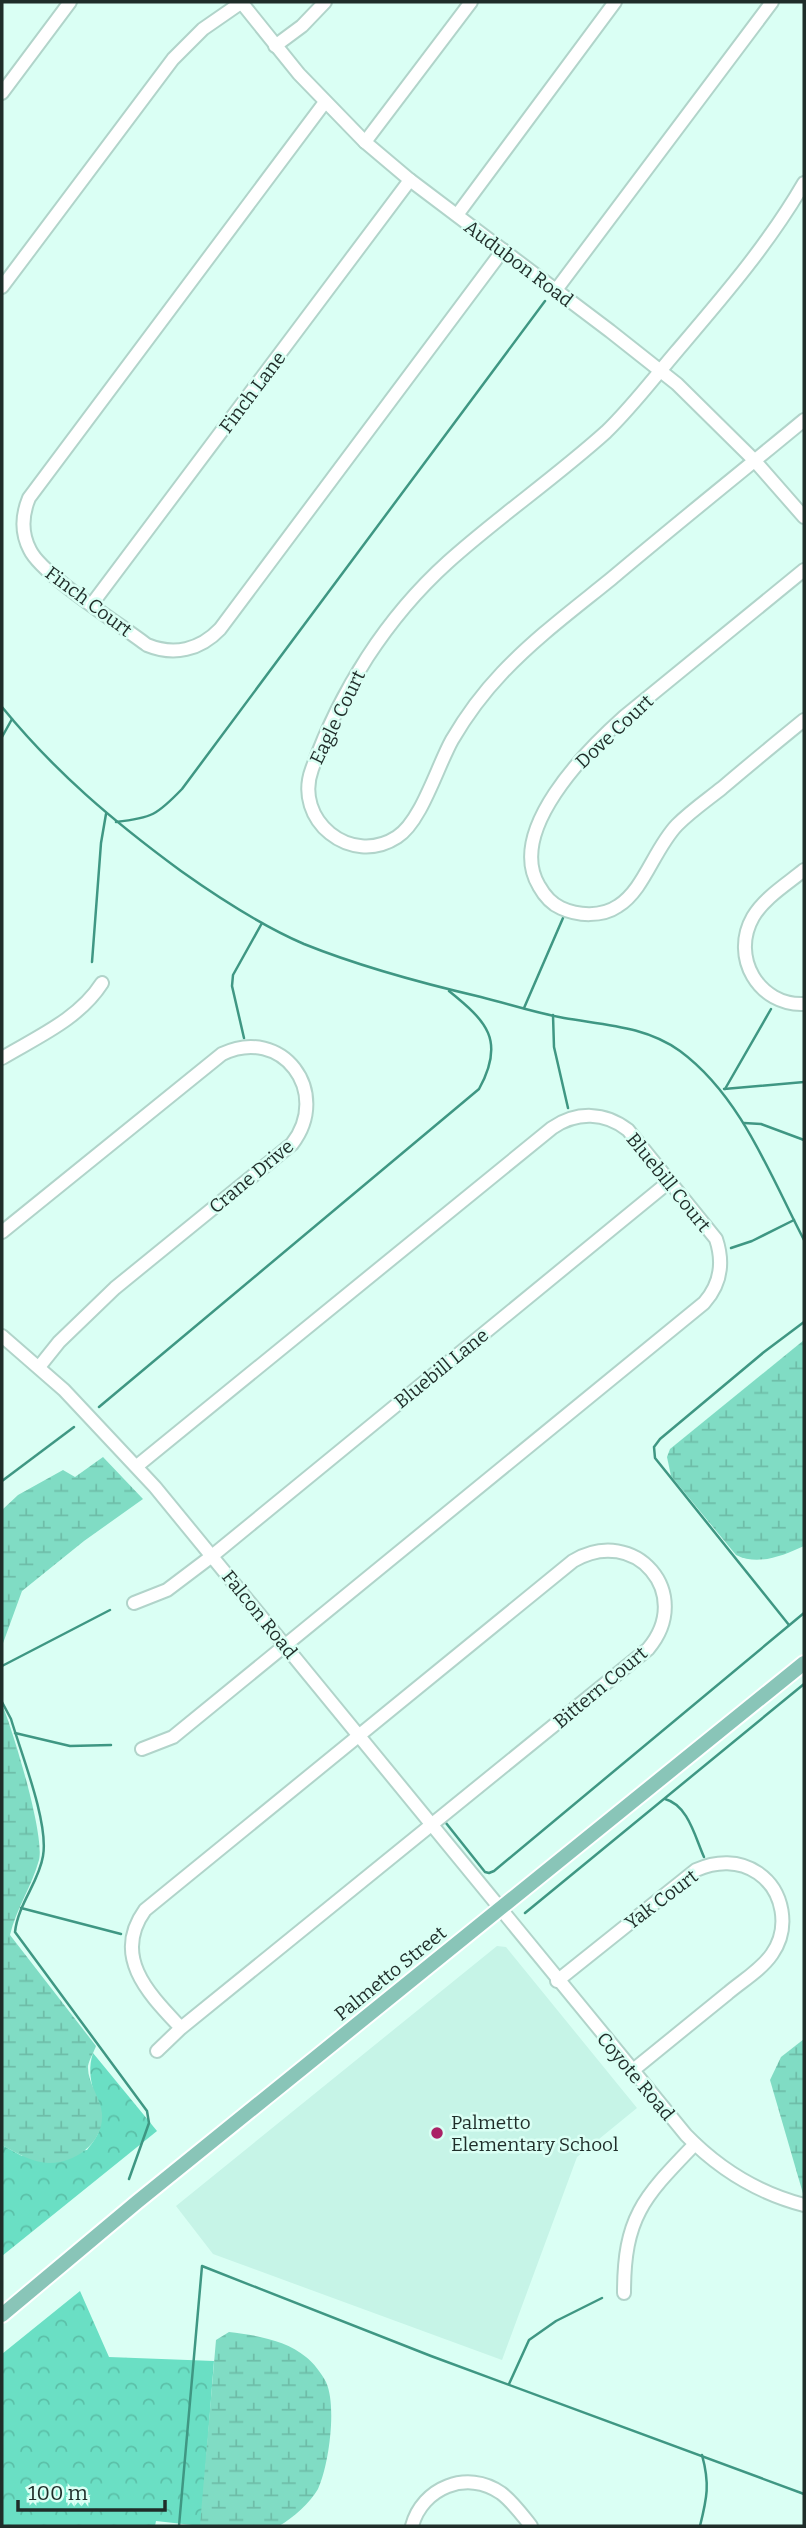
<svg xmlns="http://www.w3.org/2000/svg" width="806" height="2528" font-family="Bitter,serif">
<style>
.built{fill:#c6f4e7}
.forest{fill:url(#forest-crowns)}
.wetland{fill:url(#wetland-marsh)}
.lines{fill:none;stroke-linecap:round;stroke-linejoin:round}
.stream{stroke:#3f9783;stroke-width:2.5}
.minor-casing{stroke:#b1d4ca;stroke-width:16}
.major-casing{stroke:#fff;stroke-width:18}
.minor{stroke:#fff;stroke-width:12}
.major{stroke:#89c5b8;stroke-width:14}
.poi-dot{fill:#a26;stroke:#dafff4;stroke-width:2.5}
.labels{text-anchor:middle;stroke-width:5;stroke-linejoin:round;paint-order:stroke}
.street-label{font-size:19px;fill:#1f2d29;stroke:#dafff4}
.poi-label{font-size:19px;fill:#1f2d29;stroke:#dafff4;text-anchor:start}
</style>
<defs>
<pattern id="forest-crowns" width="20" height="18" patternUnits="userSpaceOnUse" patternTransform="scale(1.75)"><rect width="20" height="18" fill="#6adfc4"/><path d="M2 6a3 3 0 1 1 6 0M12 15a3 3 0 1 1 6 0" fill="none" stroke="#5bc0a8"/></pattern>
<pattern id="wetland-marsh" width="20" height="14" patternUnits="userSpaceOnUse" patternTransform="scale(1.75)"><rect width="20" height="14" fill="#80dcc4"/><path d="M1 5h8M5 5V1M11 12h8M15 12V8" fill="none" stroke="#6ebda8"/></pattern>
</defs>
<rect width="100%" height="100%" fill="#dafff4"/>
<path class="built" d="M497 1946 506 1947 637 2108 577 2157 502 2360 213 2254 176 2206Z"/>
<g class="forest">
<path d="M93 2053 157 2131 2 2256V2145L22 2156 87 2150C92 2143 100 2134 100 2125 100 2099 84 2080 93 2053Z"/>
<path d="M80 2291 109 2357 214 2361 201 2526 156 2521 155 2526H2V2354Z"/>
</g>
<g class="wetland">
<path d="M804 1340V1546C782 1556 758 1566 736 1555L671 1476 667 1457 670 1449Z"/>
<path d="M103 1457 143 1499 84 1541 22 1591 2 1646V1510L18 1495 63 1470 75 1477Z"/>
<path d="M2 1704C13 1731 45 1835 39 1860 32 1886 16 1909 10 1935L96 2046C94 2052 89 2060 88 2066 87 2082 101 2098 102 2114 104 2143 74 2164 48 2163 32 2162 16 2153 2 2145Z"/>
<path d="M804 2039V2197L770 2080 781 2057Z"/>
<path d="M229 2332C254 2335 286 2340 306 2357 313 2362 322 2374 326 2382 337 2406 329 2465 318 2489 310 2503 293 2518 279 2526L200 2525 216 2340Z"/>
</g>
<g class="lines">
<g class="stream">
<path d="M2 707C55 772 113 821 181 871 219 898 260 925 304 944 361 967 421 983 481 997 509 1004 536 1013 564 1018 604 1025 645 1026 680 1051 741 1096 770 1175 804 1240"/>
<path d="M2 737 12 719"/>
<path d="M116 822C152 818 157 815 182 789L545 301"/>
<path d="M92 962 101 843 106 814"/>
<path d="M524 1008 563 918"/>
<path d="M553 1015 554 1047 568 1108"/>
<path d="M244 1038 232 986 233 975 262 923"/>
<path d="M724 1089 804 1082"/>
<path d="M725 1089 771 1009"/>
<path d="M744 1123 761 1124 804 1140"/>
<path d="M731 1248 752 1241 794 1220"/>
<path d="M99 1407 479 1089C506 1040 486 1021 449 991"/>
<path d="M2 1481 74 1427"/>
<path d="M789 1625 655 1458 654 1447 660 1439 764 1352 804 1322"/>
<path d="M2 1666 110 1610"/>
<path d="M2 1702 11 1719C21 1753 49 1823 43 1856 39 1882 18 1904 15 1932L147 2111 149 2123 129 2179"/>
<path d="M15 1733 70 1746 111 1745"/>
<path d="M665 1799C688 1805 695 1837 704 1857"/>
<path d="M446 1823 485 1872 489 1873 494 1871 804 1613"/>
<path d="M21 1908 121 1934"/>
<path d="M525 1913 804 1684"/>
<path d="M509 2384 529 2340 556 2321 602 2298"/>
<path d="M179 2526 202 2266 431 2356 804 2494"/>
<path d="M700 2526C707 2498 710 2484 702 2455"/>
</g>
<g class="minor-casing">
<g id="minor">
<path d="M241 2 299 74 365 142 410 180 610 331 677 384 754 460 804 517"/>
<path d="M275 46 302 26 325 2"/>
<path d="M2 93 70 2"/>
<path d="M325 102 29 498C22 515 21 533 30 550 42 575 121 625 147 645 174 656 200 650 220 629L503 250"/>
<path d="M365 142 471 2"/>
<path d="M804 183C768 245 722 298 676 352 653 379 631 408 606 432 555 478 498 517 448 562 386 618 340 691 312 769 293 820 351 867 397 837 421 822 437 767 452 740 466 716 483 693 502 673 535 638 574 609 611 579 675 525 740 473 804 420"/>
<path d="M457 215 615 2"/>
<path d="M2 287 173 59 203 29 242 2"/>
<path d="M556 290 772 2"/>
<path d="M804 570 624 717C586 751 506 831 539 886 544 895 552 904 561 908 578 916 602 917 618 906 644 890 654 849 677 825 691 811 707 800 722 788 749 765 777 742 804 720"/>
<path d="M92 604 410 180"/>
<path d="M804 870C787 884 764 898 753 917 730 957 759 1006 804 1004"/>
<path d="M2 1058C37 1037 79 1019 102 983"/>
<path d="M2 1232 222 1054C282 1025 332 1092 292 1144L115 1288 59 1342 39 1367"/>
<path d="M2 1336 64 1390 155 1487 686 2135C719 2169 758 2193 804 2205"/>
<path d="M137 1466 552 1128C577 1111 605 1112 628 1130L716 1239C724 1263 721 1284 704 1303L173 1737 142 1749"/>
<path d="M134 1603 167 1590 212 1556 670 1181"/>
<path d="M557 1981 696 1870C716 1861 739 1860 758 1873 784 1891 790 1928 772 1954 761 1970 742 1981 728 1993 696 2019 664 2045 632 2071"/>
<path d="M157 2051 181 2028 648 1649C695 1594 635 1524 573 1561L145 1910C111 1957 150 1995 181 2028"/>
<path d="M624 2293C624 2216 644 2197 695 2144"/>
<path d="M412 2526C422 2488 467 2469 501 2493 513 2502 522 2515 531 2526"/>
</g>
</g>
<g class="major-casing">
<path id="major" d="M2 2315 137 2202 804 1663"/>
</g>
<use href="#minor" class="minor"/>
<use href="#major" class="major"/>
</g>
<circle class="poi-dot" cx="437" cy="2133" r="7"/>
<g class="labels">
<g class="street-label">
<text transform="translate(519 263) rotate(37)" y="7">Audubon Road</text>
<text transform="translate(252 392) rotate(-53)" y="7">Finch Lane</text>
<text transform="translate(89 601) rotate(37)" y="7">Finch Court</text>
<text transform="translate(337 717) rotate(-64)" y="7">Eagle Court</text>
<text transform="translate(614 731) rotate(-43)" y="7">Dove Court</text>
<text transform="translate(251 1176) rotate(-40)" y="7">Crane Drive</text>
<text transform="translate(669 1182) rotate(51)" y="7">Bluebill Court</text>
<text transform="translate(441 1368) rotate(-39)" y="7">Bluebill Lane</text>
<text transform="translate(260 1614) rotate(51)" y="7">Falcon Road</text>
<text transform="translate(600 1687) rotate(-40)" y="7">Bittern Court</text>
<text transform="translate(661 1899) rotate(-37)" y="7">Yak Court</text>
<text transform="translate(390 1973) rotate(-39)" y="7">Palmetto Street</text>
<text transform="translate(636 2076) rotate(50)" y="7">Coyote Road</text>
</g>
<g class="poi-label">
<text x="451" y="2129">Palmetto<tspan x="451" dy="22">Elementary School</tspan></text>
</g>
</g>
<rect width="806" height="2528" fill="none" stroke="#1f2d29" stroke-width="7"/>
<path d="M18 2500v10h147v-10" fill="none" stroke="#1f2d29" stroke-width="3.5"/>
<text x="28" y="2500" font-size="21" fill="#1f2d29" stroke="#dafff4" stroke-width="5" paint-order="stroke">100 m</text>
</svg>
